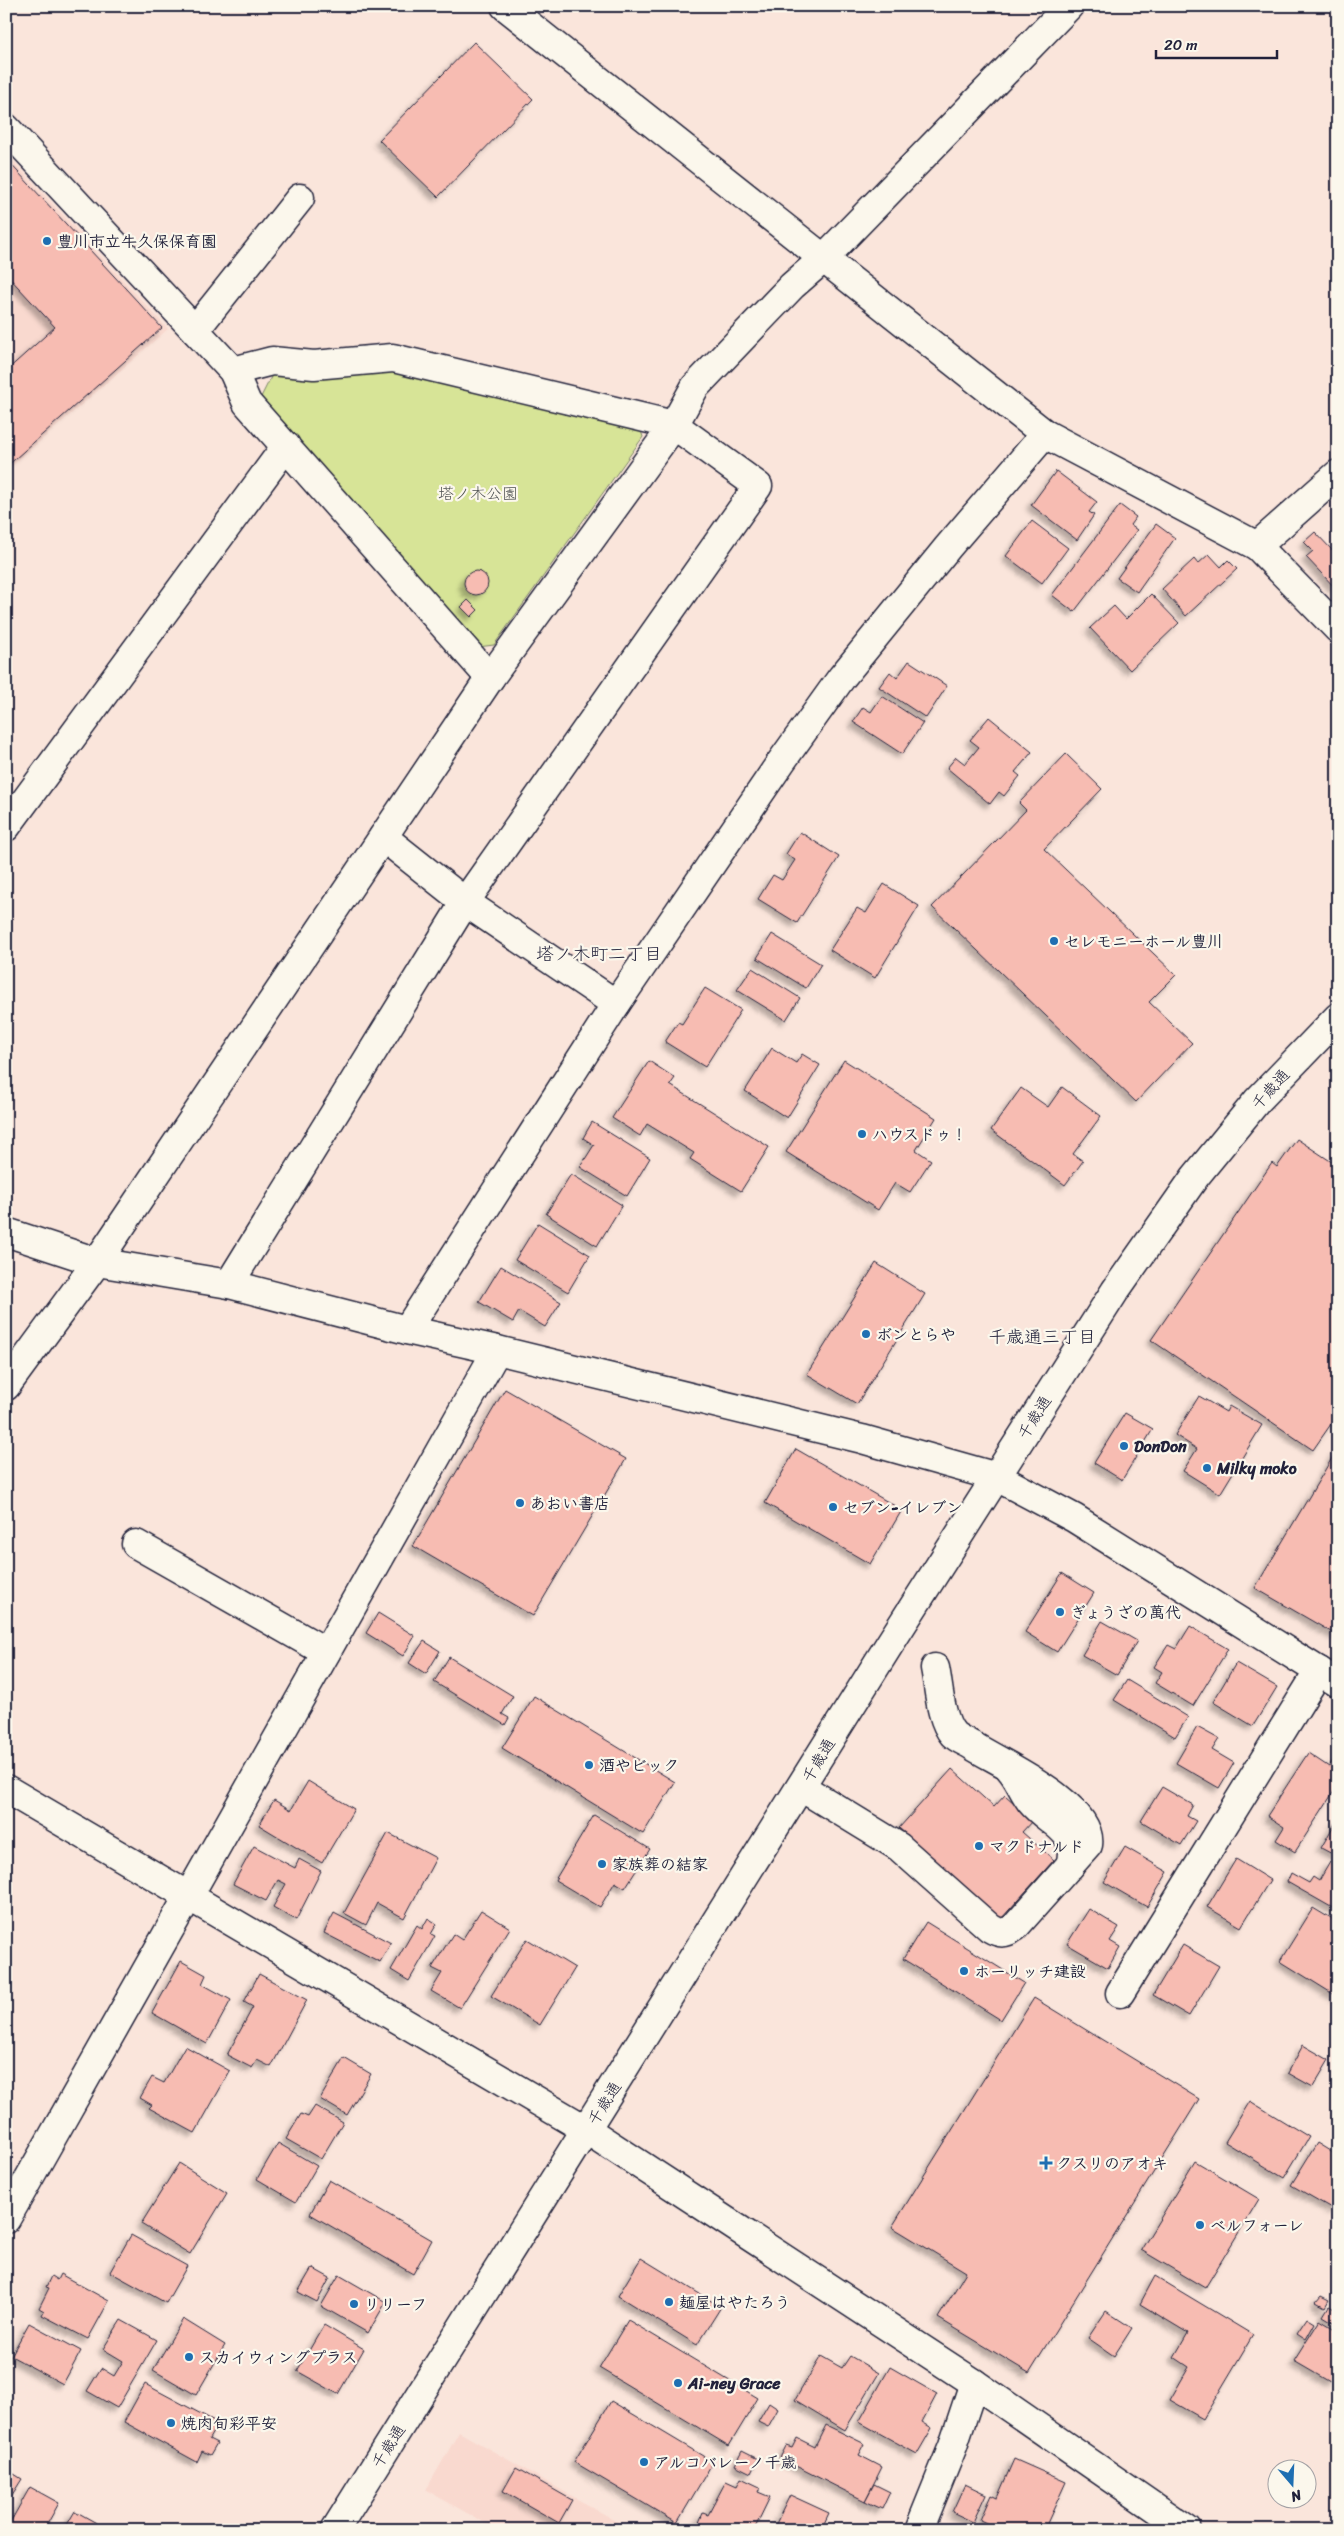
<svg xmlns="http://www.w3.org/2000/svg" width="1344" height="2536" font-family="Sriracha,'Klee One',sans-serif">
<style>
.built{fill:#f9d9cf}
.green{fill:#d7e497;stroke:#7c8369}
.building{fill:#f7bcb2;stroke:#22223b;filter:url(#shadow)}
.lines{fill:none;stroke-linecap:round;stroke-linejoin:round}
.minor-casing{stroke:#22223b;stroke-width:31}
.minor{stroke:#fbf7ec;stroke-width:28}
.poi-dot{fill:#1f6fb2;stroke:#fbf7ec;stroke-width:2}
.labels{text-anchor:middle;stroke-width:4.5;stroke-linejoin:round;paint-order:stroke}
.poi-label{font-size:16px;font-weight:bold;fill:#22223b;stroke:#fbf7ec;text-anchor:start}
.park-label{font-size:16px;fill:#4f5252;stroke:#fbf7ec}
.street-label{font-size:16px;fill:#22223b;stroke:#fbf7ec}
.neighbourhood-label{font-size:18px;fill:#22223b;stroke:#fbf7ec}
</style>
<defs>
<filter id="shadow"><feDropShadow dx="-4.5" dy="4.5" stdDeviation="2.5" flood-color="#0004"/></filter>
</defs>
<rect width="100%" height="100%" fill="#fae5db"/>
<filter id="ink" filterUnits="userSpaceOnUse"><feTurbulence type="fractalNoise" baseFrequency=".02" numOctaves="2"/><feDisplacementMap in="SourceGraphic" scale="10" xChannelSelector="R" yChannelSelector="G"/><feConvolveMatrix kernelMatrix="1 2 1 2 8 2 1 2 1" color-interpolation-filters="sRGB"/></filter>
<g filter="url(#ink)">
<g class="built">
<path d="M6 153 168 329 6 471Z"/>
<path d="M459 2432 632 2530H497L426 2490Z"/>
</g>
<path class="green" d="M383 367 639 425 643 437 494 645 478 647 261 397 274 371Z"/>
<g class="building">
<path d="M474 42 533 99 438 197 379 140Z"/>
<path d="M6 159 162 328 6 467V371L55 327 6 274Z"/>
<path d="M1056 471 1097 502 1089 512 1094 515 1077 540 1031 505Z"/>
<path d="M1120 505 1136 517 1130 525 1137 530 1074 612 1052 595Z"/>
<path d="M1032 521 1068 548 1042 583 1006 556Z"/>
<path d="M1156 524 1175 538 1137 592 1117 578Z"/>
<path d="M1315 532 1332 550 1338 545V591L1306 557 1313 551 1304 542Z"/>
<path d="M1209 554 1221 567 1228 560 1237 569 1186 616 1162 589 1194 559 1198 564Z"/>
<circle cx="476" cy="583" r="12"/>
<path d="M1151 594 1179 623 1130 670 1090 628 1114 606 1126 619Z"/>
<path d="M468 600 478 610 471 617 461 607Z"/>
<path d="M909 661 947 686 926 718 879 687 890 672 897 678Z"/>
<path d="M882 696 923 723 902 754 853 722 863 707 871 712Z"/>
<path d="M989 717 1032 752 1015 772 1020 776 1004 796 999 792 990 804 947 768 956 757 965 764 979 747 970 740Z"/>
<path d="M1066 754 1102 789 1044 849 1176 975 1149 1002 1192 1043 1136 1102 932 907 1026 810 1019 803Z"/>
<path d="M800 832 839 857 797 923 758 899 773 875 782 880 795 860 786 854Z"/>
<path d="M884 884 919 906 875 978 830 950 857 908 866 913Z"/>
<path d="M772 934 821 964 806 988 757 958Z"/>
<path d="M752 968 800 998 786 1020 737 990Z"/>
<path d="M705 988 741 1010 705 1067 665 1042 678 1022 682 1024Z"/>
<path d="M772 1048 796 1063 802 1054 820 1065 787 1118 745 1091Z"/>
<path d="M844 1060 936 1118 916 1150 931 1160 910 1192 895 1183 878 1210 786 1152Z"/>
<path d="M649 1061 675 1078 670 1085 769 1147 741 1191 690 1159 694 1153 647 1124 640 1136 612 1118Z"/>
<path d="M1062 1087 1101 1116 1073 1154 1083 1161 1065 1185 991 1130 1021 1088 1048 1107Z"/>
<path d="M592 1122 650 1158 627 1196 580 1167 594 1145 583 1138Z"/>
<path d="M1297 1139 1338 1166V1414L1313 1450 1151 1340 1272 1163 1277 1167Z"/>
<path d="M571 1174 622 1205 597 1246 546 1214Z"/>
<path d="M538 1223 590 1255 568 1292 515 1260Z"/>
<path d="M876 1263 925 1294 857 1404 807 1374Z"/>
<path d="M501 1266 561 1302 545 1327 519 1311 513 1322 479 1302Z"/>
<path d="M505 1389 626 1459 533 1616 413 1546Z"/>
<path d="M1199 1396 1226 1412 1229 1406 1262 1425 1220 1494 1183 1471 1197 1449 1175 1435Z"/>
<path d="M1125 1413 1153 1429 1122 1480 1094 1463Z"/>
<path d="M1338 1448V1636L1255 1588Z"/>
<path d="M796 1449 902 1510 870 1564 765 1503Z"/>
<path d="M1062 1573 1094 1593 1057 1652 1025 1632Z"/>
<path d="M378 1613 415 1636 403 1656 366 1633Z"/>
<path d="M1102 1621 1137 1641 1117 1675 1082 1655Z"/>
<path d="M1190 1626 1228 1649 1193 1706 1155 1683 1162 1672 1154 1667 1168 1645 1176 1649Z"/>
<path d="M424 1641 440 1651 426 1674 409 1663Z"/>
<path d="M449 1657 513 1696 502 1714 509 1718 505 1725 434 1682Z"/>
<path d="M1236 1663 1277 1687 1253 1726 1213 1702Z"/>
<path d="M1127 1680 1188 1717 1175 1737 1114 1700Z"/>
<path d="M534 1696 675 1782 643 1834 502 1748Z"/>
<path d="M1197 1727 1219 1739 1212 1750 1234 1763 1219 1788 1176 1763Z"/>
<path d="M1308 1753 1329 1767 1333 1760 1338 1763V1785L1295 1852 1276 1840 1284 1827 1267 1816Z"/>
<path d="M952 1769 994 1807 1005 1795 1033 1820 1022 1832 1054 1860 1001 1919 899 1828Z"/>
<path d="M308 1781 354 1809 322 1863 259 1825 274 1800 291 1810Z"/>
<path d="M1162 1787 1193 1805 1187 1816 1196 1821 1181 1845 1141 1821Z"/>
<path d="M594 1815 650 1849 625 1888 615 1882 600 1907 555 1880Z"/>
<path d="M1338 1818V1857L1321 1848Z"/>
<path d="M388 1833 436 1858 404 1918 377 1903 366 1925 344 1913Z"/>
<path d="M254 1846 295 1868 299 1859 321 1871 296 1920 273 1907 286 1884 278 1880 266 1901 233 1884Z"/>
<path d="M1125 1847 1168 1872 1147 1907 1104 1882Z"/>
<path d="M1236 1859 1270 1880 1241 1927 1207 1907Z"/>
<path d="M1330 1862 1338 1867V1911L1287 1882 1291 1873 1309 1883 1313 1877 1319 1881Z"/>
<path d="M1313 1908 1338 1923V1997L1280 1961Z"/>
<path d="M1089 1909 1119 1927 1110 1941 1120 1947 1108 1968 1067 1944Z"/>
<path d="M481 1910 510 1928 460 2008 431 1991 442 1973 432 1968 453 1934 462 1940Z"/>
<path d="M334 1913 391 1943 380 1962 324 1933Z"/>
<path d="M428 1918 437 1924 431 1934 435 1936 409 1981 391 1970 417 1925 422 1929Z"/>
<path d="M926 1922 1024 1983 1001 2020 903 1959Z"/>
<path d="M527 1939 575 1968 540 2025 491 1996Z"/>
<path d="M1183 1945 1219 1966 1189 2016 1153 1995Z"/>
<path d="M181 1961 206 1975 202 1984 231 2000 207 2044 152 2013Z"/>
<path d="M259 1974 307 2000 271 2067 257 2060 252 2068 227 2055 253 2007 244 2002Z"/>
<path d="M1034 1998 1199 2099 1029 2373 938 2318 966 2272 892 2227Z"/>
<path d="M1303 2045 1329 2060 1313 2087 1288 2073Z"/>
<path d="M185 2046 230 2071 195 2133 149 2108 152 2105 140 2098 152 2077 164 2083Z"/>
<path d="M344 2058 371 2074 347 2115 320 2099Z"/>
<path d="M1250 2101 1309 2137 1284 2178 1225 2142Z"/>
<path d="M315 2106 343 2122 321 2159 286 2139 301 2114 308 2117Z"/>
<path d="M278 2143 317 2166 296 2202 257 2179Z"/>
<path d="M1317 2143 1338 2156V2203L1333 2209 1291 2185Z"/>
<path d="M1195 2161 1259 2199 1205 2288 1141 2250Z"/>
<path d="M179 2163 227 2193 190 2254 141 2224Z"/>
<path d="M329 2180 432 2240 413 2274 310 2214Z"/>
<path d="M131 2235 187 2266 166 2303 110 2272Z"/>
<path d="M641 2258 721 2307 697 2345 618 2296Z"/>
<path d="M312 2268 330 2278 317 2302 298 2292Z"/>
<path d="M60 2274 109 2301 88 2339 42 2315 44 2311 39 2308 49 2288 46 2287 51 2276 57 2280Z"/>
<path d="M339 2275 386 2302 368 2333 321 2306Z"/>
<path d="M1155 2276 1253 2335 1203 2419 1170 2400 1189 2367 1174 2357 1188 2333 1140 2304Z"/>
<path d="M1321 2296 1329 2300 1325 2307 1316 2302Z"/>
<path d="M1329 2306 1338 2311V2325L1323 2316Z"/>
<path d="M1106 2311 1132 2328 1114 2356 1088 2338Z"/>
<path d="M1307 2318 1315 2323 1306 2339 1297 2333Z"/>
<path d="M183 2319 225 2345 196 2395 153 2370Z"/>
<path d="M121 2320 157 2340 117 2408 87 2391 101 2368 114 2376 123 2361 103 2349Z"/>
<path d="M628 2320 758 2398 729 2446 599 2368Z"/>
<path d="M1320 2320 1338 2331V2344L1334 2350 1338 2353V2370L1330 2382 1294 2361Z"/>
<path d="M29 2323 81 2351 63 2384 11 2356Z"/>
<path d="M324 2325 364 2349 338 2394 297 2371Z"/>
<path d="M821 2356 842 2368 850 2356 879 2373 845 2430 795 2400Z"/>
<path d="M890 2367 937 2394 922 2422 932 2428 917 2454 859 2422Z"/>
<path d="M145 2384 218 2423 209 2439 217 2443 210 2455 202 2451 197 2462 124 2422Z"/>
<path d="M611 2401 713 2462 677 2523 574 2462Z"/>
<path d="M769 2403 778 2409 768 2427 758 2422Z"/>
<path d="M826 2425 865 2444 859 2455 882 2467 865 2501 780 2458 786 2446 792 2448 797 2438 815 2447Z"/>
<path d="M742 2451 758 2459 751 2473 735 2465Z"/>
<path d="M1014 2459 1066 2482 1044 2530H1001L980 2520 991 2495 997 2498Z"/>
<path d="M516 2468 572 2500 559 2523 503 2491Z"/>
<path d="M6 2469 22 2479 10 2498 6 2496Z"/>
<path d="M741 2478 760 2487 758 2492 770 2497 754 2530H707L698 2525 703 2513 708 2515 726 2481 737 2486Z"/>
<path d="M874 2484 890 2492 882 2509 865 2501Z"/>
<path d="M965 2484 986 2494 973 2522 952 2512Z"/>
<path d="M30 2487 59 2503 44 2530H6Z"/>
<path d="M790 2495 829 2513 821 2530H773Z"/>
<path d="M75 2511 109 2530H64Z"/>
</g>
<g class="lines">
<g class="minor-casing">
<g id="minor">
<path d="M505 6 1045 434 1257 546 1338 629"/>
<path d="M6 128 233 371 247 403 490 678"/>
<path d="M195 330 300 198"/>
<path d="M1257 546 1338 474"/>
<path d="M6 827 286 446"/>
<path d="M383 837 465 902 616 1004"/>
<path d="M6 1232 97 1262 229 1284 407 1330 497 1350 862 1439 997 1477 1074 1518 1338 1683"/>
<path d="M229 1284 465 902 758 486 674 425 393 358 314 365 272 361 233 371"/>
<path d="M407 1330 616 1004 781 762 842 677 948 547 1045 434"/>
<path d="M6 1386 97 1262 490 678 674 425 695 387 792 286 823 259 1069 6"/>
<path d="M136 1544 326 1652"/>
<path d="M1010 1769C1019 1779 1023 1792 1031 1802 1051 1826 1080 1828 1070 1866"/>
<path d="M801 1787 899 1847 990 1928C1000 1934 1005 1934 1015 1927L1088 1845C1094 1805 1002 1764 973 1746 967 1742 958 1739 953 1734 940 1719 939 1687 935 1668"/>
<path d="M6 1789 587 2130 974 2383 1187 2530"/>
<path d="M1120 1993 1319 1671"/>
<path d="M6 2219 497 1350"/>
<path d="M335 2530 889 1645 1115 1291 1195 1177 1257 1101 1338 1017"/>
<path d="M919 2530 953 2446 974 2383"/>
</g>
</g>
<use href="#minor" class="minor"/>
</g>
</g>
<g class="poi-dot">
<circle cx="47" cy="241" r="5"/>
<circle cx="1054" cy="941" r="5"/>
<circle cx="862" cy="1134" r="5"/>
<circle cx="866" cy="1334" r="5"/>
<circle cx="1124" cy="1446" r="5"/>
<circle cx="1207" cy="1468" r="5"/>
<circle cx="520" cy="1503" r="5"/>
<circle cx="833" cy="1507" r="5"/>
<circle cx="1060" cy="1612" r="5"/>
<circle cx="589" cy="1765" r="5"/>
<circle cx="979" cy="1846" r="5"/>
<circle cx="602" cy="1864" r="5"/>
<circle cx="964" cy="1971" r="5"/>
<path d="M1043.5 2155.5h5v5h5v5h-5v5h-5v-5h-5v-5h5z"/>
<circle cx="1200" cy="2225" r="5"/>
<circle cx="669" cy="2302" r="5"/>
<circle cx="354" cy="2304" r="5"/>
<circle cx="189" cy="2357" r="5"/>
<circle cx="678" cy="2383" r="5"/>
<circle cx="171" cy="2423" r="5"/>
<circle cx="644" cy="2462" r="5"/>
</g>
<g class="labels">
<g class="poi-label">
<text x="57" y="247">豊川市立牛久保保育園</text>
<text x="1064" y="947">セレモニーホール豊川</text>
<text x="872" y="1140">ハウスドゥ！</text>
<text x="876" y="1340">ボンとらや</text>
<text x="1134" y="1452">DonDon</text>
<text x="1217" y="1474">Milky moko</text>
<text x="530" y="1509">あおい書店</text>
<text x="843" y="1513">セブン-イレブン</text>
<text x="1070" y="1618">ぎょうざの萬代</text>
<text x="599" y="1771">酒やビック</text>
<text x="989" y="1852">マクドナルド</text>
<text x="612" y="1870">家族葬の結家</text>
<text x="974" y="1977">ホーリッチ建設</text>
<text x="1056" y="2169">クスリのアオキ</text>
<text x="1210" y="2231">ベルフォーレ</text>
<text x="679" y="2308">麺屋はやたろう</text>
<text x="364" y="2310">リリーフ</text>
<text x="199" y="2363">スカイウィングプラス</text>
<text x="688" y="2389">Ai-ney Grace</text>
<text x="181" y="2429">焼肉旬彩平安</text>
<text x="654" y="2468">アルコバレーノ千歳</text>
</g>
<g class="park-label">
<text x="478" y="499">塔ノ木公園</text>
</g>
<g class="street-label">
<text transform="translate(1270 1089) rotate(-48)" y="6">千歳通</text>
<text transform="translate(1034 1417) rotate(-58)" y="6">千歳通</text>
<text transform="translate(818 1760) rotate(-59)" y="6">千歳通</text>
<text transform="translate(604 2103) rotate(-58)" y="6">千歳通</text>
<text transform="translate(388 2446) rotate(-58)" y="6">千歳通</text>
</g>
<g class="neighbourhood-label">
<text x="599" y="960">塔ノ木町二丁目</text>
<text x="1042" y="1343">千歳通三丁目</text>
</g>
</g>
<rect width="1344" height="2536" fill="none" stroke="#fbf7ec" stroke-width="25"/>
<rect x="12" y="12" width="1319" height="2511" fill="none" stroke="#22223b" stroke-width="2" filter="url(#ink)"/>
<g transform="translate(1292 2484) rotate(161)"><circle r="24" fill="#fbf7ec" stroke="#a4a2a5"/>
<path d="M0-4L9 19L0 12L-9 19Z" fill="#1f6fb2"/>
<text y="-8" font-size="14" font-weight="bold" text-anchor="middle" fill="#22223b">N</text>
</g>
<path d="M1156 50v8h121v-8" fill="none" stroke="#22223b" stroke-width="2.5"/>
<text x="1164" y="50" font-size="15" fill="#22223b" stroke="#fbf7ec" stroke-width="4" paint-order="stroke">20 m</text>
</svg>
